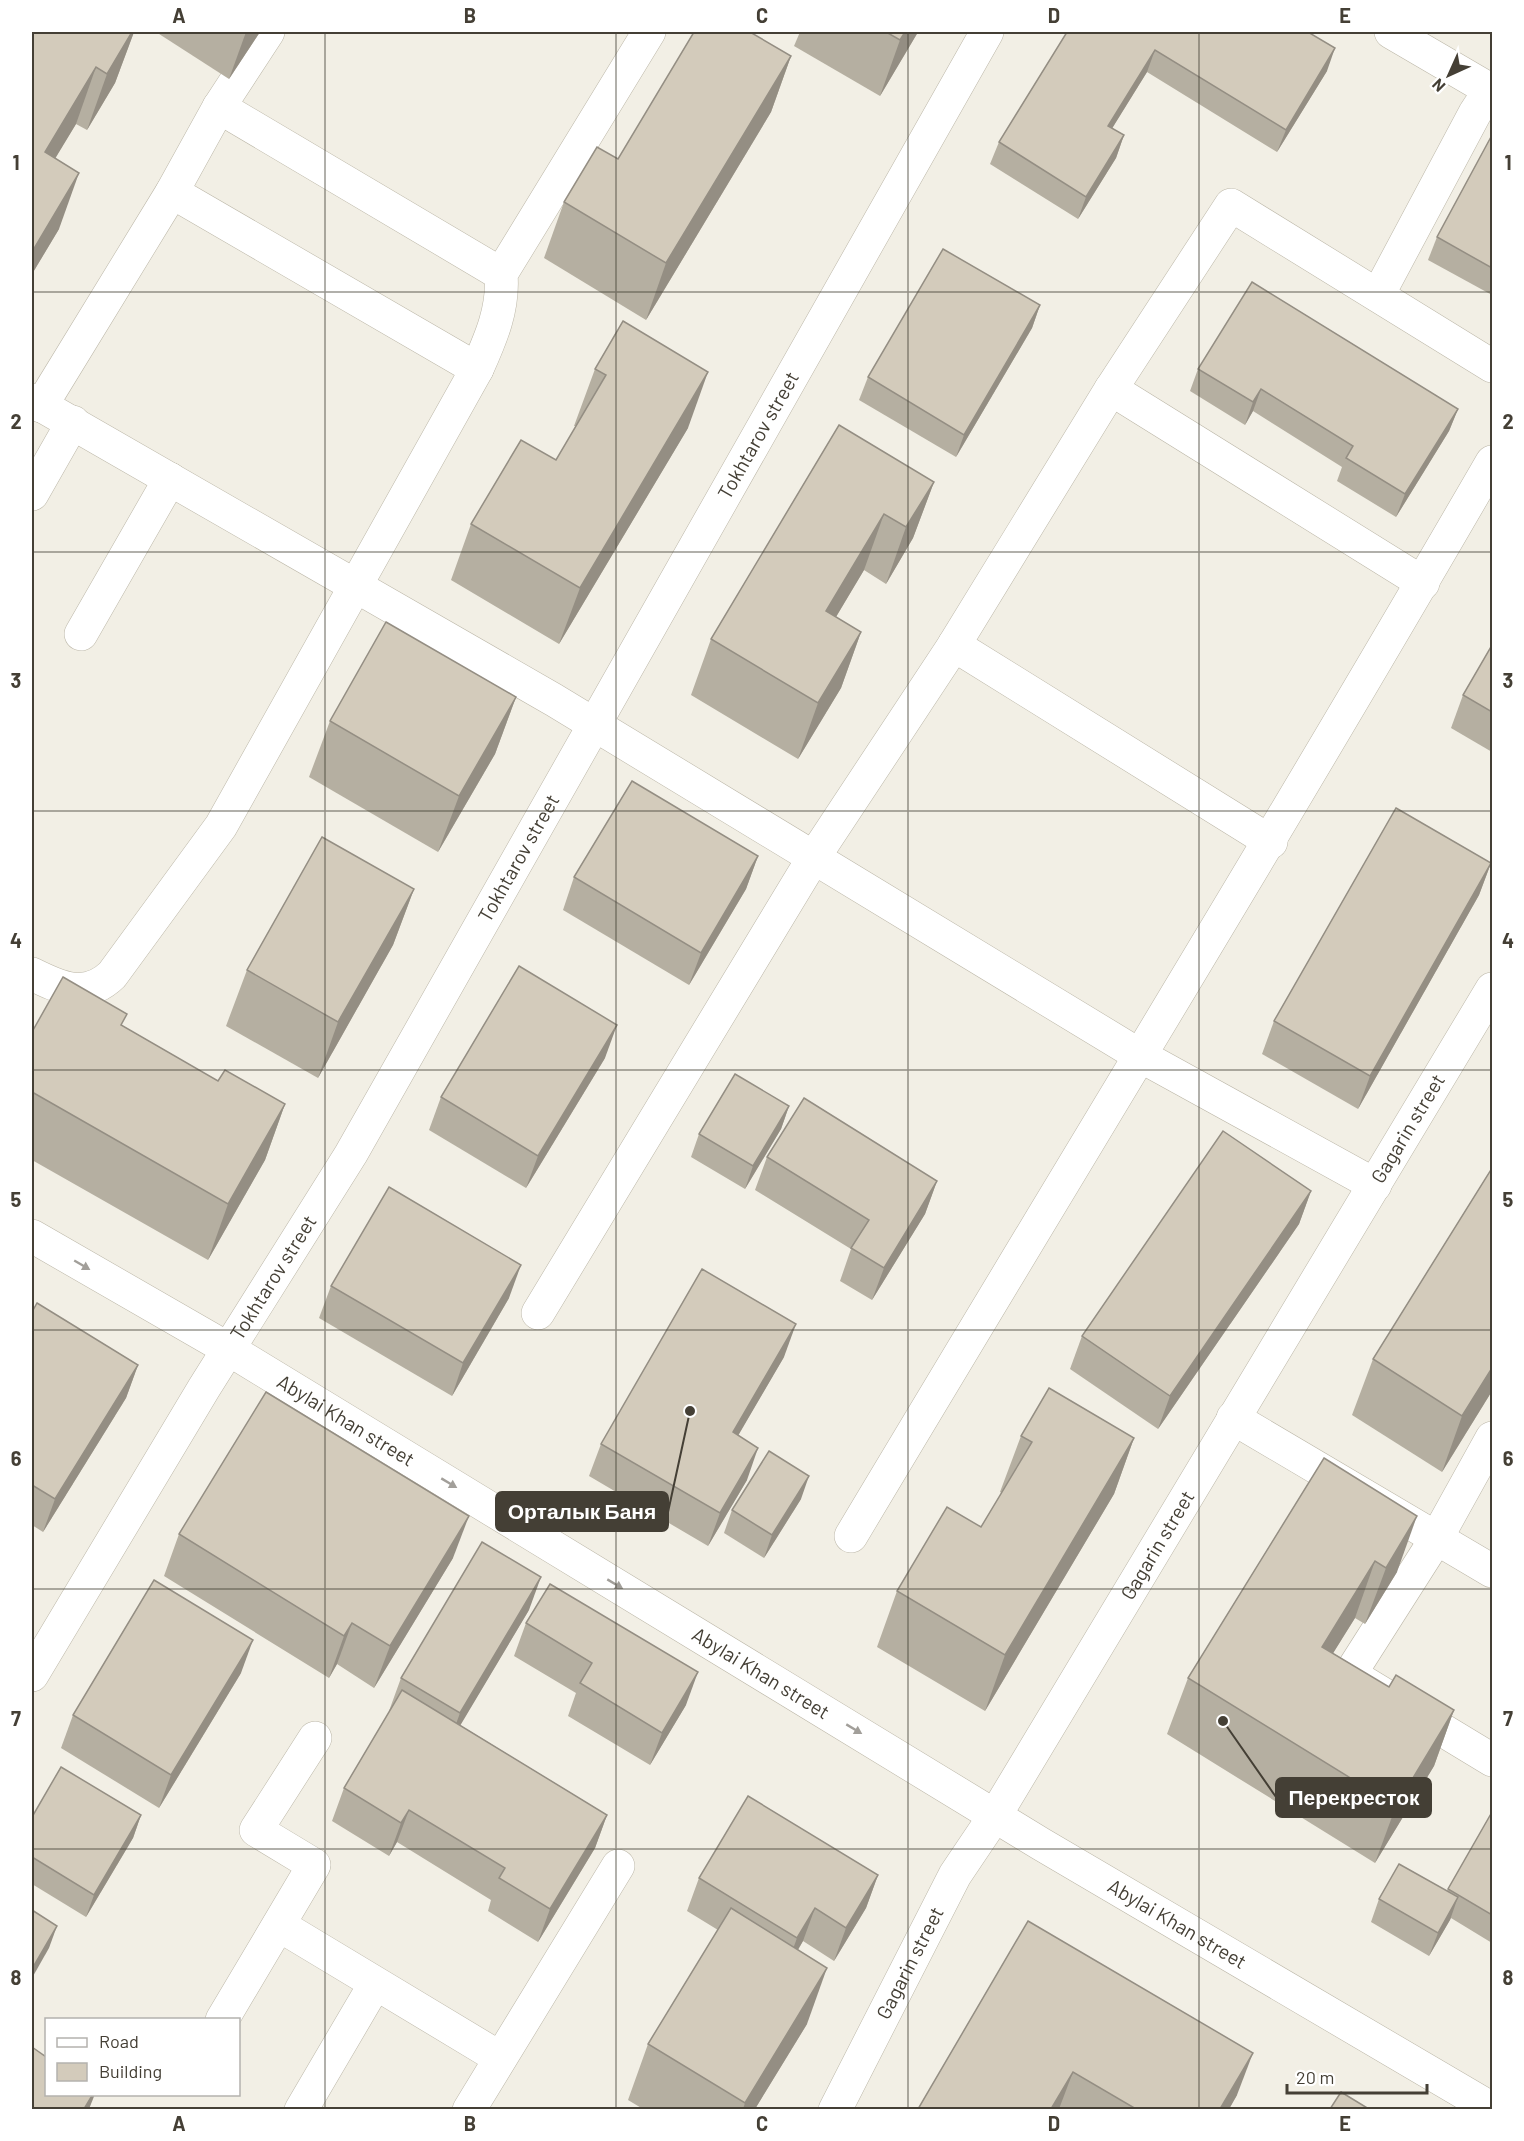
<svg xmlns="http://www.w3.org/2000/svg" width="1524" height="2141" font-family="Barlow,sans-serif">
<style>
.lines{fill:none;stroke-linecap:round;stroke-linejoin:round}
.minor-casing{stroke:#bcb7a8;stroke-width:34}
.minor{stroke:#fff;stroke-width:33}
.wall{fill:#b5afa1}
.shaded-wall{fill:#948e83}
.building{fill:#d3cbbb;stroke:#948e83;stroke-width:1.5}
.oneway{fill:#a29f9a}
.grid{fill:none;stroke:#443f35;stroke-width:1.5;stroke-opacity:0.55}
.labels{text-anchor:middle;stroke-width:5;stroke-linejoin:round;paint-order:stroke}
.street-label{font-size:20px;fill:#443f35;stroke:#fff}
.leader{fill:none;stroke:#443f35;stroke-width:2}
.callout-dot{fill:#443f35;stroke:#fff;stroke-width:2}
.callout{fill:#443f35;stroke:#443f35;stroke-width:2}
.callout-label{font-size:21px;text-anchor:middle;font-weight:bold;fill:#fff}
.neatline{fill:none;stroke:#443f35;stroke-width:2}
.grid-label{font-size:20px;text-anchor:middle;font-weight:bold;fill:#443f35}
</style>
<rect width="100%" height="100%" fill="#f2efe5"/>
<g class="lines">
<g class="minor-casing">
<g id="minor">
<path d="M1391 32 1492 91"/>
<path d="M219 107 501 274"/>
<path d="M172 192 477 369"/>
<path d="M1378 295 1475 113 1490 90"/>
<path d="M1111 389 1423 583"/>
<path d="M32 400 554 700 1139 1055 1375 1185"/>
<path d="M41 406 172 192 219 107 268 32"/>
<path d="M32 494 73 422"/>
<path d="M81 634 170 479"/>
<path d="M954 645 1271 842"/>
<path d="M32 974C60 988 86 1000 112 975L221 826 477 369C491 338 504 308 501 274L649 32"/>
<path id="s1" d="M32 1236 230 1350 1041 1844 1492 2109"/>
<path d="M538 1313 814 857 954 645 1111 389 1231 205 1492 366"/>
<path d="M1233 1418 1492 1571"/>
<path d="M1492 1438 1436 1539 1350 1674 1492 1760"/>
<path d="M851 1536C1065 1178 1283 823 1492 462"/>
<path id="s2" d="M32 1675 204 1388 351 1154 987 32"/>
<path d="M279 1925 500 2058"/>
<path d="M222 2020 314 1865 256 1830 315 1738"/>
<path d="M301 2110 375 1984"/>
<path d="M469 2110 618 1866"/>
<path id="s3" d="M835 2110 955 1875 996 1814 1492 989"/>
</g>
</g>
<use href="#minor" class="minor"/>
</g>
<g class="wall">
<path d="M32 32H134L115 83 87 130 76 124 55 158 59 229 32 274Z"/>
<path d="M156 32H260L229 79Z"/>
<path d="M800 32H918L880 96 794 46Z"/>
<path d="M1067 32 1327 71 1277 152 1147 72 1112 128 1124 135 1116 158 1078 219 990 164 999 142Z"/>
<path d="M791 56 771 112 646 320 544 258 564 202 618 159Z"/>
<path d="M1492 135V295L1428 260 1437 237Z"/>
<path d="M1040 305 1032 328 956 457 859 400 868 377Z"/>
<path d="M623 321 688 428 559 644 451 580 471 524 556 460 576 426H574L595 369Z"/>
<path d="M1198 369 1458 409 1449 431 1396 517 1337 481 1342 467 1253 411 1245 425 1190 391Z"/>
<path d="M839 425 934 482 913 538 886 584 864 570 836 617 861 632 841 688 798 759 691 695 711 639Z"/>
<path d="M1492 645V752L1451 728 1463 695Z"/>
<path d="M516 697 495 754 438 852 309 777 330 721Z"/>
<path d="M758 856 746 889 689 985 563 910 574 877Z"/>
<path d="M1491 863 1479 895 1358 1109 1262 1054 1274 1021Z"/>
<path d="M414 889 393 945 318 1078 226 1026 247 970Z"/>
<path d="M123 1026 218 1081 285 1104 265 1160 208 1260 32 1160V1032Z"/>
<path d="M605 1058 526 1188 429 1130 441 1097Z"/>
<path d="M789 1106 781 1129 745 1189 691 1157 699 1134Z"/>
<path d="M767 1157 937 1181 925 1214 872 1300 840 1281 851 1249 755 1190Z"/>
<path d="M1492 1168V1391L1442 1472 1352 1415 1373 1359Z"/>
<path d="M1311 1191 1299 1224 1158 1429 1070 1369 1082 1336Z"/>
<path d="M331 1286 509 1298 452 1396 319 1318Z"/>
<path d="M32 1312 138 1365 126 1398 43 1532 32 1525Z"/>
<path d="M784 1357 738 1435 747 1480 708 1546 589 1476 601 1444Z"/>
<path d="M1021 1436 1134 1438 1114 1494 985 1711 877 1647 897 1591 981 1527 1002 1493 1000 1492Z"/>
<path d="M1324 1458 1397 1572 1365 1624 1355 1618 1333 1653 1389 1687 1454 1710 1434 1766 1375 1863 1167 1734 1188 1678Z"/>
<path d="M801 1499 764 1558 724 1533 732 1510Z"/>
<path d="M179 1534 453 1558 374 1688 337 1664 329 1678 164 1576Z"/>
<path d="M529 1610 460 1725 607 1815 595 1848 538 1942 488 1911 491 1900 397 1842 389 1856 332 1821 344 1788 390 1711H389L401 1678Z"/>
<path d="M526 1623 686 1705 650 1765 568 1716 576 1693 514 1656Z"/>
<path d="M241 1673 159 1808 61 1748 73 1715Z"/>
<path d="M1492 1812V1943L1451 1918 1429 1956 1371 1922 1379 1899 1447 1891Z"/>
<path d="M141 1815 133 1838 86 1917 32 1884V1817Z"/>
<path d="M878 1875 866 1908 834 1961 803 1941 798 1950 807 2024 755 2109H643L628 2100 648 2044 718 1930 687 1911 699 1878Z"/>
<path d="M1028 1921 1237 2095 1229 2109H918Z"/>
</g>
<g class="shaded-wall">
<path d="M132 32H134L115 83 87 130 107 74Z"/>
<path d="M246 32H260L229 79Z"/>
<path d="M905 32H918L880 96 900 40Z"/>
<path d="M1335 48 1327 71 1277 152 1286 130Z"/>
<path d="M1155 50 1147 72 1100 148 1108 126Z"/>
<path d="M791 56 771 112 646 320 666 263Z"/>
<path d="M96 67 76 124 32 197 45 152Z"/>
<path d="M1124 135 1116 158 1078 219 1086 197Z"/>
<path d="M79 173 59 229 32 274V252Z"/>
<path d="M1040 305 1032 328 956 457 964 435Z"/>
<path d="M708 372 688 428 559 644 580 588Z"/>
<path d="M1261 389 1253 411 1245 425 1253 402Z"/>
<path d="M1458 409 1449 431 1396 517 1405 494Z"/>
<path d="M934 482 913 538 886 584 906 527Z"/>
<path d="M884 514 864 570 806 667 826 611Z"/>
<path d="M861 632 841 688 798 759 818 703Z"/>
<path d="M516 697 495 754 438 852 459 796Z"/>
<path d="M758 856 746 889 689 985 701 953Z"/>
<path d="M1491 863 1479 895 1358 1109 1370 1076Z"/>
<path d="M414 889 393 945 318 1078 338 1022Z"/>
<path d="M617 1025 605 1058 526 1188 538 1156Z"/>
<path d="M285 1104 265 1160 208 1260 228 1204Z"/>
<path d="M789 1106 781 1129 745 1189 753 1166Z"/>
<path d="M937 1181 925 1214 872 1300 884 1268Z"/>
<path d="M1311 1191 1299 1224 1158 1429 1170 1396Z"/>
<path d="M521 1265 509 1298 452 1396 463 1363Z"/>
<path d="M796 1324 784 1357 721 1465 733 1432Z"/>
<path d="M138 1365 126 1398 43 1532 55 1499Z"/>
<path d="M1492 1368V1391L1442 1472 1462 1416Z"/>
<path d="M1134 1438 1114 1494 985 1711 1005 1655Z"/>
<path d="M758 1448 747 1480 708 1546 720 1513Z"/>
<path d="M809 1476 801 1499 764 1558 772 1535Z"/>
<path d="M469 1516 453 1558 374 1688 390 1646Z"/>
<path d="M1417 1516 1397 1572 1365 1624 1386 1568Z"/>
<path d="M1375 1561 1355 1618 1302 1703 1322 1647Z"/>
<path d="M541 1577 529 1610 448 1746 460 1713Z"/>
<path d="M352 1623 337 1664 329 1678 344 1636Z"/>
<path d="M253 1640 241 1673 159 1808 171 1775Z"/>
<path d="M698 1672 686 1705 650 1765 662 1733Z"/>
<path d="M1454 1710 1434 1766 1375 1863 1396 1806Z"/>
<path d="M409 1810 397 1842 389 1856 401 1823Z"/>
<path d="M141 1815 133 1838 86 1917 94 1895Z"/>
<path d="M607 1815 595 1848 538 1942 550 1909Z"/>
<path d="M878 1875 866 1908 834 1961 846 1928Z"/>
<path d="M1458 1897 1450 1920 1429 1956 1438 1933Z"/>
<path d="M815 1908 803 1941 785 1971 797 1938Z"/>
<path d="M57 1926 49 1948 32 1978V1969Z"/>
<path d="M827 1968 807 2024 755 2109H743L745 2103Z"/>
<path d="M1253 2053 1237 2095 1229 2109H1220Z"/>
<path d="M1073 2072 1059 2109H1051Z"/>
<path d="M93 2094H95L89 2109H84Z"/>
</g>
<g class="building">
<path d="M32 32H132L107 74 96 67 45 152 79 173 32 252Z"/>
<path d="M694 32H750L791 56 666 263 564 202 597 147 618 159Z"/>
<path d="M886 32H905L900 40Z"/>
<path d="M1067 32H1308L1335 48 1286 130 1155 50 1108 126 1124 135 1086 197 999 142Z"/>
<path d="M1492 135V268L1437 237Z"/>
<path d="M943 249 1040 305 964 435 868 377Z"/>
<path d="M1252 282 1458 409 1405 494 1346 458 1353 446 1261 389 1253 402 1198 369Z"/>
<path d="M623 321 708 372 580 588 471 524 521 440 556 460 606 375 595 369Z"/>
<path d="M839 425 934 482 906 527 884 514 826 611 861 632 818 703 711 639Z"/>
<path d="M386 622 516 697 459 796 330 721Z"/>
<path d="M1492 645V712L1463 695Z"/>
<path d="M632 781 758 856 701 953 574 877Z"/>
<path d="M1396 808 1491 863 1370 1076 1274 1021Z"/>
<path d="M322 837 414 889 338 1022 247 970Z"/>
<path d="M519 966 617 1025 538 1156 441 1097Z"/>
<path d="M63 977 127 1014 121 1025 218 1081 225 1070 285 1104 228 1204 32 1092V1032Z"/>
<path d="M735 1074 789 1106 753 1166 699 1134Z"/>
<path d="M804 1098 937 1181 884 1268 851 1248 869 1220 767 1157Z"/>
<path d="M1223 1131 1311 1191 1170 1396 1082 1336Z"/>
<path d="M1492 1168V1368L1462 1416 1373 1359Z"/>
<path d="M389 1187 521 1265 463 1363 331 1286Z"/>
<path d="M702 1269 796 1324 733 1432 758 1448 720 1513 601 1444Z"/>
<path d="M37 1303 138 1365 55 1499 32 1485V1312Z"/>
<path d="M1049 1388 1134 1438 1005 1655 897 1591 947 1507 981 1527 1032 1442 1021 1436Z"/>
<path d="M266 1392 469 1516 390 1646 352 1623 344 1636 179 1534Z"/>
<path d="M769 1451 809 1476 772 1535 732 1510Z"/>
<path d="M1324 1458 1417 1516 1386 1568 1375 1561 1322 1647 1389 1687 1396 1675 1454 1710 1396 1806 1188 1678Z"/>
<path d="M482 1542 541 1577 460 1713 401 1678Z"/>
<path d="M154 1580 253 1640 171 1775 73 1715Z"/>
<path d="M550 1584 698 1672 662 1733 580 1683 592 1663 526 1623Z"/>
<path d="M402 1690 607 1815 550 1909 499 1878 505 1868 409 1810 401 1823 344 1788Z"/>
<path d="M61 1767 141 1815 94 1895 32 1857V1817Z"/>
<path d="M748 1796 878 1875 846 1928 815 1908 797 1938 699 1878Z"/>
<path d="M1492 1812V1915L1448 1889Z"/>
<path d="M1399 1864 1458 1897 1438 1933 1379 1899Z"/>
<path d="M731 1908 827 1968 745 2103 648 2044Z"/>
<path d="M32 1910 57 1926 32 1969Z"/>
<path d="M1028 1921 1253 2053 1220 2109H1136L1073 2072 1051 2109H918Z"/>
<path d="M32 2047 46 2057V2094H93L84 2109H32Z"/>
<path d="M1341 2092 1369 2109H1330Z"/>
</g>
<defs><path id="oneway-solid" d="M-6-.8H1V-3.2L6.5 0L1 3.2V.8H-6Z" transform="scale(1.5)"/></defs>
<g class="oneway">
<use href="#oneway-solid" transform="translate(82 1265) rotate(30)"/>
<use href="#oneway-solid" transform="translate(449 1483) rotate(31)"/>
<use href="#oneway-solid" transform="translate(615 1584) rotate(31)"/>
<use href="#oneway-solid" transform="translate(854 1729) rotate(31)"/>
</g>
<path class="grid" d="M325 32V2110M616 32V2110M908 32V2110M1199 32V2110M32 292H1492M32 552H1492M32 811H1492M32 1070H1492M32 1330H1492M32 1589H1492M32 1849H1492"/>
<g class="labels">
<g class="street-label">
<text dy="7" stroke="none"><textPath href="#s2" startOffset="1437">Tokhtarov street</textPath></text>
<text dy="7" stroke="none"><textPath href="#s2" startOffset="951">Tokhtarov street</textPath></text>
<text dy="7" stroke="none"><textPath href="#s3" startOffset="1137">Gagarin street</textPath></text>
<text dy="7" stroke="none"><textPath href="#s2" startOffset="465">Tokhtarov street</textPath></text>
<text dy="7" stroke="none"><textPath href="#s1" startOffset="364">Abylai Khan street</textPath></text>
<text dy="7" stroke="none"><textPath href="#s3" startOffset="651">Gagarin street</textPath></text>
<text dy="7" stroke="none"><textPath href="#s1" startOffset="850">Abylai Khan street</textPath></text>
<text dy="7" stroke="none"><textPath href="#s1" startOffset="1336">Abylai Khan street</textPath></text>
<text dy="7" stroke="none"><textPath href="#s3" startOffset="165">Gagarin street</textPath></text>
</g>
</g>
<path class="leader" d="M690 1411L668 1512M1223 1721L1276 1797"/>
<g class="callout-dot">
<circle cx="690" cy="1411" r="6"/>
<circle cx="1223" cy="1721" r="6"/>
</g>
<g class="callout">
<rect x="496" y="1492" width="172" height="39" rx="6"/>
<rect x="1276" y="1778" width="155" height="39" rx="6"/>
</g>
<g class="callout-label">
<text x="582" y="1519">Орталык Баня</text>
<text x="1354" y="1805">Перекресток</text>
</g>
<rect width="1524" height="2141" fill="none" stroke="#ffffff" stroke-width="66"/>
<rect x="45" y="2018" width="195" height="78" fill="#ffffff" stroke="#b4b2ae" stroke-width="1.5"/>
<rect x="57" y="2038" width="30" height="9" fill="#ffffff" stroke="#b4b2ae" stroke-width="1.5"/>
<text x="99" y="2048" font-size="18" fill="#443f35">Road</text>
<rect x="57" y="2063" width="30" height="18" fill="#d3cbbb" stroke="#b4b2ae" stroke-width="1.5"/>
<text x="99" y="2078" font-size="18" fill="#443f35">Building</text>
<g transform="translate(1449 75) rotate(225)" stroke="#ffffff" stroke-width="4.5" paint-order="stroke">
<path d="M0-4.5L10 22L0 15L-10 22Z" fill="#443f35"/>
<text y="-9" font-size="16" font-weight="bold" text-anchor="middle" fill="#443f35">N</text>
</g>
<path d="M1287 2084v9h140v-9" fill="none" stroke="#443f35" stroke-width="3"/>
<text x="1296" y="2084" font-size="18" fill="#443f35" stroke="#ffffff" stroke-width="4.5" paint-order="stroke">20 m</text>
<rect x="33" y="33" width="1458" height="2075" class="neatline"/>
<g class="grid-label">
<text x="179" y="23">A</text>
<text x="470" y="23">B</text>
<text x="762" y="23">C</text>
<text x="1054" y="23">D</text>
<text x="1345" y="23">E</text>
<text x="16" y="170">1</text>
<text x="1508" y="170">1</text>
<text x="16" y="429">2</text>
<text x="1508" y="429">2</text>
<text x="16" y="688">3</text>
<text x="1508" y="688">3</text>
<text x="16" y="948">4</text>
<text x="1508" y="948">4</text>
<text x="16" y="1207">5</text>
<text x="1508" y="1207">5</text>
<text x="16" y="1466">6</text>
<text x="1508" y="1466">6</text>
<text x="16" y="1726">7</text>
<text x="1508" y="1726">7</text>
<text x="16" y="1985">8</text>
<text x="1508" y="1985">8</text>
<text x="179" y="2131">A</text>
<text x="470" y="2131">B</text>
<text x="762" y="2131">C</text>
<text x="1054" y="2131">D</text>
<text x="1345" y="2131">E</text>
</g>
</svg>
